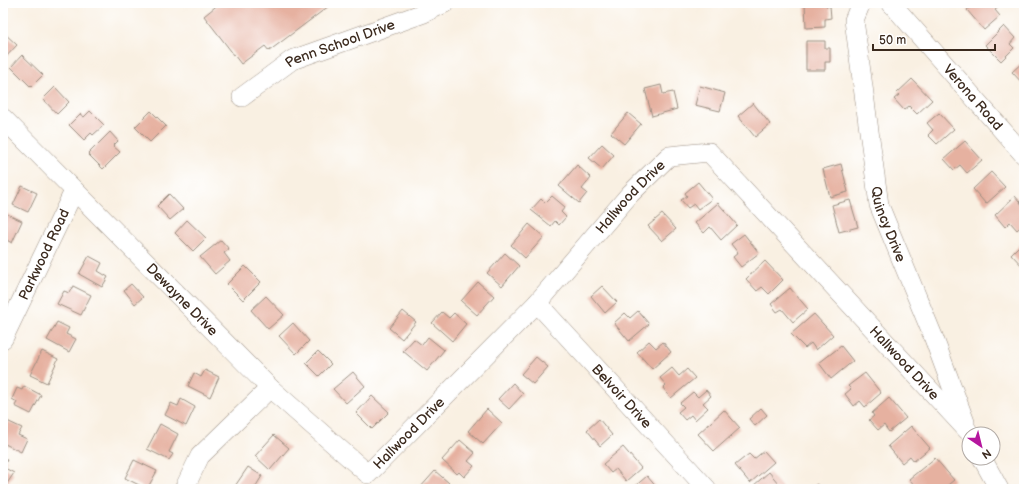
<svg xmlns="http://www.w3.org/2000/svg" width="1027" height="492" font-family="'Balsamiq Sans',sans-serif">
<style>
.building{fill:#e6b1a0}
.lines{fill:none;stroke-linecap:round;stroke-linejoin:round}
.minor-casing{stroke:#9a8d80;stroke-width:20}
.minor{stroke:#fff;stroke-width:19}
.labels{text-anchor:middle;stroke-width:3;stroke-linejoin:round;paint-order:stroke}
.street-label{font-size:14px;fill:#3b2a1e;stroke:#fff}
</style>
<rect width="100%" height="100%" fill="#fff"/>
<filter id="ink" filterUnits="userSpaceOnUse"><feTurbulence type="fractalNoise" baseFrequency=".025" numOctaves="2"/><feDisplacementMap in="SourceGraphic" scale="8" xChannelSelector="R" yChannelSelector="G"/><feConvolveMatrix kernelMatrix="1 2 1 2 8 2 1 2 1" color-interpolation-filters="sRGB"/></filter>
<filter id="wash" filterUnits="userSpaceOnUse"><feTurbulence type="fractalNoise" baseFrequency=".012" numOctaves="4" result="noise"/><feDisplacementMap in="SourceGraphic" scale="16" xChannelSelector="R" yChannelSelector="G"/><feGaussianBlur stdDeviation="0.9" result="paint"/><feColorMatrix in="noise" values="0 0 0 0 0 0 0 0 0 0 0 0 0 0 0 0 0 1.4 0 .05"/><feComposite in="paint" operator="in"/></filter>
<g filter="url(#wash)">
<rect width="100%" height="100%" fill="#f9f0e2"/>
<g id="blocks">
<g class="building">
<path d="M220 3H254L255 5 258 3H333L269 51 265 46 241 64 204 16Z"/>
<path d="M805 3H826V6H830L831 18 825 19V27L806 28Z"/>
<path d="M975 3H1000L1001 5 995 10 1000 16 984 30 967 10Z"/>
<path d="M1004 26 1015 38 1010 44 1014 48 1001 61 985 45Z"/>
<path d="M3 32 17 45 3 60Z"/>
<path d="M806 41H825V48H830V62H825V70H806Z"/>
<path d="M22 55 43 75 31 87 11 67Z"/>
<path d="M1024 61V85L1012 72Z"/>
<path d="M912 79 932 100 917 114 909 106 904 110 894 99 899 95 897 93Z"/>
<path d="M661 85 663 94 673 92 677 109 652 116 645 89Z"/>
<path d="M700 86 725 93 720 111 695 105Z"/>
<path d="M55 87 69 102 57 114 43 99Z"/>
<path d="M753 103 770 124 755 137 738 116Z"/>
<path d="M90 111 104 125 93 135 91 133 84 140 69 125 80 114 84 117Z"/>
<path d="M151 111 166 126 150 142 135 127Z"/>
<path d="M628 113 641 124 624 144 611 133Z"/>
<path d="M939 113 954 129 937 144 928 135 933 130 927 123Z"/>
<path d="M110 132 118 141 113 146 120 152 103 169 88 154Z"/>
<path d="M965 141 982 160 967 173 960 165 954 170 944 159Z"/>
<path d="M602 144 614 155 602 169 589 158Z"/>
<path d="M841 164 848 192 830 197 823 169Z"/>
<path d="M577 165 591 178 582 189 587 193 579 203 559 186Z"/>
<path d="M991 172 1005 187 986 204 973 189Z"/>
<path d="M698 182 712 199 698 209 694 204 688 208 681 200 687 196 685 193Z"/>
<path d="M22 186 37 193 28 212 13 205Z"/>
<path d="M169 194 183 209 170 220 157 206Z"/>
<path d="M552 196 565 207 561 212 566 217 559 225 555 221 551 226 531 210 541 199 545 203Z"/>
<path d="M1015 196 1024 207V224L1017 230 1010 222 1005 227 995 215Z"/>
<path d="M850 200 858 227 839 232 832 205Z"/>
<path d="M718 203 737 225 721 240 710 227 704 233 695 223Z"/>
<path d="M3 212 22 221 12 243 3 238Z"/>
<path d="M662 214 676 229 662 241 648 226Z"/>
<path d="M187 220 206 238 193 251 175 233Z"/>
<path d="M529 224 544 237 525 258 511 245Z"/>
<path d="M744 234 759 253 741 267 733 257 738 253 731 244Z"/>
<path d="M221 240 229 249 224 253 230 261 215 274 200 257Z"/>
<path d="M1024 241V268L1011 254Z"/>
<path d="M505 253 519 266 502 286 487 273Z"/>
<path d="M89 256 102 263 98 271 108 277 102 287 79 274Z"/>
<path d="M765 261 783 280 769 294 762 287 757 291 746 279Z"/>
<path d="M245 266 261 282 243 300 227 284Z"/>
<path d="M478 282 494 296 477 315 461 301Z"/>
<path d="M131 284 143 297 135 304 124 290Z"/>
<path d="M73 286 91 295 81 315 57 304 64 291 69 293Z"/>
<path d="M602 286 617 302 605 313 591 296Z"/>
<path d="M790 288 808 309 793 322 782 309 777 312 771 304Z"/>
<path d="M266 296 284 315 268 329 251 310Z"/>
<path d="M403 311 416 322 402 339 389 328Z"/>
<path d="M638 311 649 324 629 341 614 323 625 313 630 318Z"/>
<path d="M442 312 449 318 454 313 466 324 452 341 432 323Z"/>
<path d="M814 314 833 335 816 350 811 343 805 348 791 334Z"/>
<path d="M57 322 69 328 66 334 76 339 69 352 47 340Z"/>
<path d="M293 323 309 341 296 354 279 336Z"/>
<path d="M428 337 444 350 427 371 403 351 414 339 422 345Z"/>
<path d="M649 341 656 348 663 342 671 352 652 369 637 352Z"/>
<path d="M841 346 853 361 831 379 819 363Z"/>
<path d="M42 351 58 359 47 383 30 375Z"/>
<path d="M318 351 331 364 319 376 306 363Z"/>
<path d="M536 357 548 367 533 384 521 374Z"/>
<path d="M672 368 679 376 687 369 695 378 671 398 663 388 666 385 660 378Z"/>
<path d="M205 370 219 377 210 397 188 386 194 373 201 377Z"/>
<path d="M353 372 365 386 346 403 333 389Z"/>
<path d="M865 373 881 393 865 407 860 401 854 406 845 394 851 389 848 386Z"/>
<path d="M513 383 523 394 509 409 498 399Z"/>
<path d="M24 386 41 395 31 414 15 406 17 402 12 399 17 388 22 390Z"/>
<path d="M706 390 711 396 703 403 708 408 695 420 691 415 685 420 678 412 684 407 680 403 693 392 698 397Z"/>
<path d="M372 396 389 412 372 429 356 413Z"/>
<path d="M889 398 906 418 889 432 884 425 878 430 869 420 874 416 872 413Z"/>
<path d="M181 399 195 407 186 426 165 415 171 403 178 406Z"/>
<path d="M761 408 767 415 755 426 749 419Z"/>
<path d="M487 409 502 423 483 444 468 431Z"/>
<path d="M724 410 740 428 714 451 698 434Z"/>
<path d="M599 419 612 435 600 446 587 430Z"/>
<path d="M7 421 22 428 18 435 27 439 21 452 3 443V430Z"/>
<path d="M160 424 178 434 169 452 173 454 169 460 147 449Z"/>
<path d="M911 426 930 448 914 461 910 456 902 463 888 446Z"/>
<path d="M274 435 289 448 270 470 255 456Z"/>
<path d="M460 440 475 453 468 461 474 466 464 477 459 472 457 474 442 460Z"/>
<path d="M623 447 641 468 626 481 616 469 611 473 603 464Z"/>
<path d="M764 451 774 462 750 483 735 465 749 454 754 459Z"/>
<path d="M3 458 7 460 3 467 14 473 6 485 3 484Z"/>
<path d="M935 458 954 480 943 489H932L930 487 928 489H918L909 479Z"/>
<path d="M134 460 157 471 147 489 125 478Z"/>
<path d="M248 467 262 476 254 489H240L235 486Z"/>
<path d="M435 471 449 483 444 489H419Z"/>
<path d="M769 472 783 489H755L753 486Z"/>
<path d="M647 476 658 489H634L633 488Z"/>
<path d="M817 484 820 489H809Z"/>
</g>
</g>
</g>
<g filter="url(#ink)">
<use href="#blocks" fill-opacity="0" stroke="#9a8d80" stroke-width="1"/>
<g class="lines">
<g class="minor-casing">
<g id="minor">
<path id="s1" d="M861 3 854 20 879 205 933 336 965 422"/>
<path id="s2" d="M891 3 1024 155"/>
<path id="s3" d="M242 97 292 60 424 13 445 3"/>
<path id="s4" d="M3 118 270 388 368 474 537 303 630 194 669 156 709 152 968 431"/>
<path id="s5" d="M537 303 707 489"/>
<path id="s6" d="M3 339 74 191"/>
<path d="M982 458 999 489"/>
<path d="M184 489 200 456 270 388"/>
</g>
</g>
<use href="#minor" class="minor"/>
</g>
</g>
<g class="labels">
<g class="street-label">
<text dy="5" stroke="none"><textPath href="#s3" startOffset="113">Penn School Drive</textPath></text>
<text dy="5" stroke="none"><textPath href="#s2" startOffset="125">Verona Road</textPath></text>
<text dy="5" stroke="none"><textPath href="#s4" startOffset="892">Hallwood Drive</textPath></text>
<text dy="5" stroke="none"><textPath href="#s1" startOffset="226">Quincy Drive</textPath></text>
<text dy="5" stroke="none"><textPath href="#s6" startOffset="94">Parkwood Road</textPath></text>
<text dy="5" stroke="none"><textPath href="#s4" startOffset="255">Dewayne Drive</textPath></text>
<text dy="5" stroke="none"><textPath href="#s4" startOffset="1276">Hallwood Drive</textPath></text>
<text dy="5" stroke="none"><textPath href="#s5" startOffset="126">Belvoir Drive</textPath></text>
<text dy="5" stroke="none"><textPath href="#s4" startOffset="568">Hallwood Drive</textPath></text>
</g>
</g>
<rect width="1027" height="492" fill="none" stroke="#fff" stroke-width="16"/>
<g transform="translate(981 446) rotate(145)"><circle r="19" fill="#ffffff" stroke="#b1aaa5"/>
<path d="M0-3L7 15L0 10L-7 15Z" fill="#b5179e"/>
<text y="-6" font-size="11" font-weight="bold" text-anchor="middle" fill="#3b2a1e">N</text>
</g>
<path d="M873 44v6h122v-6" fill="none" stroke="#3b2a1e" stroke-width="2"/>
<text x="879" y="44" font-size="12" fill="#3b2a1e" stroke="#ffffff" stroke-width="3" paint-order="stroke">50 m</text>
</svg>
